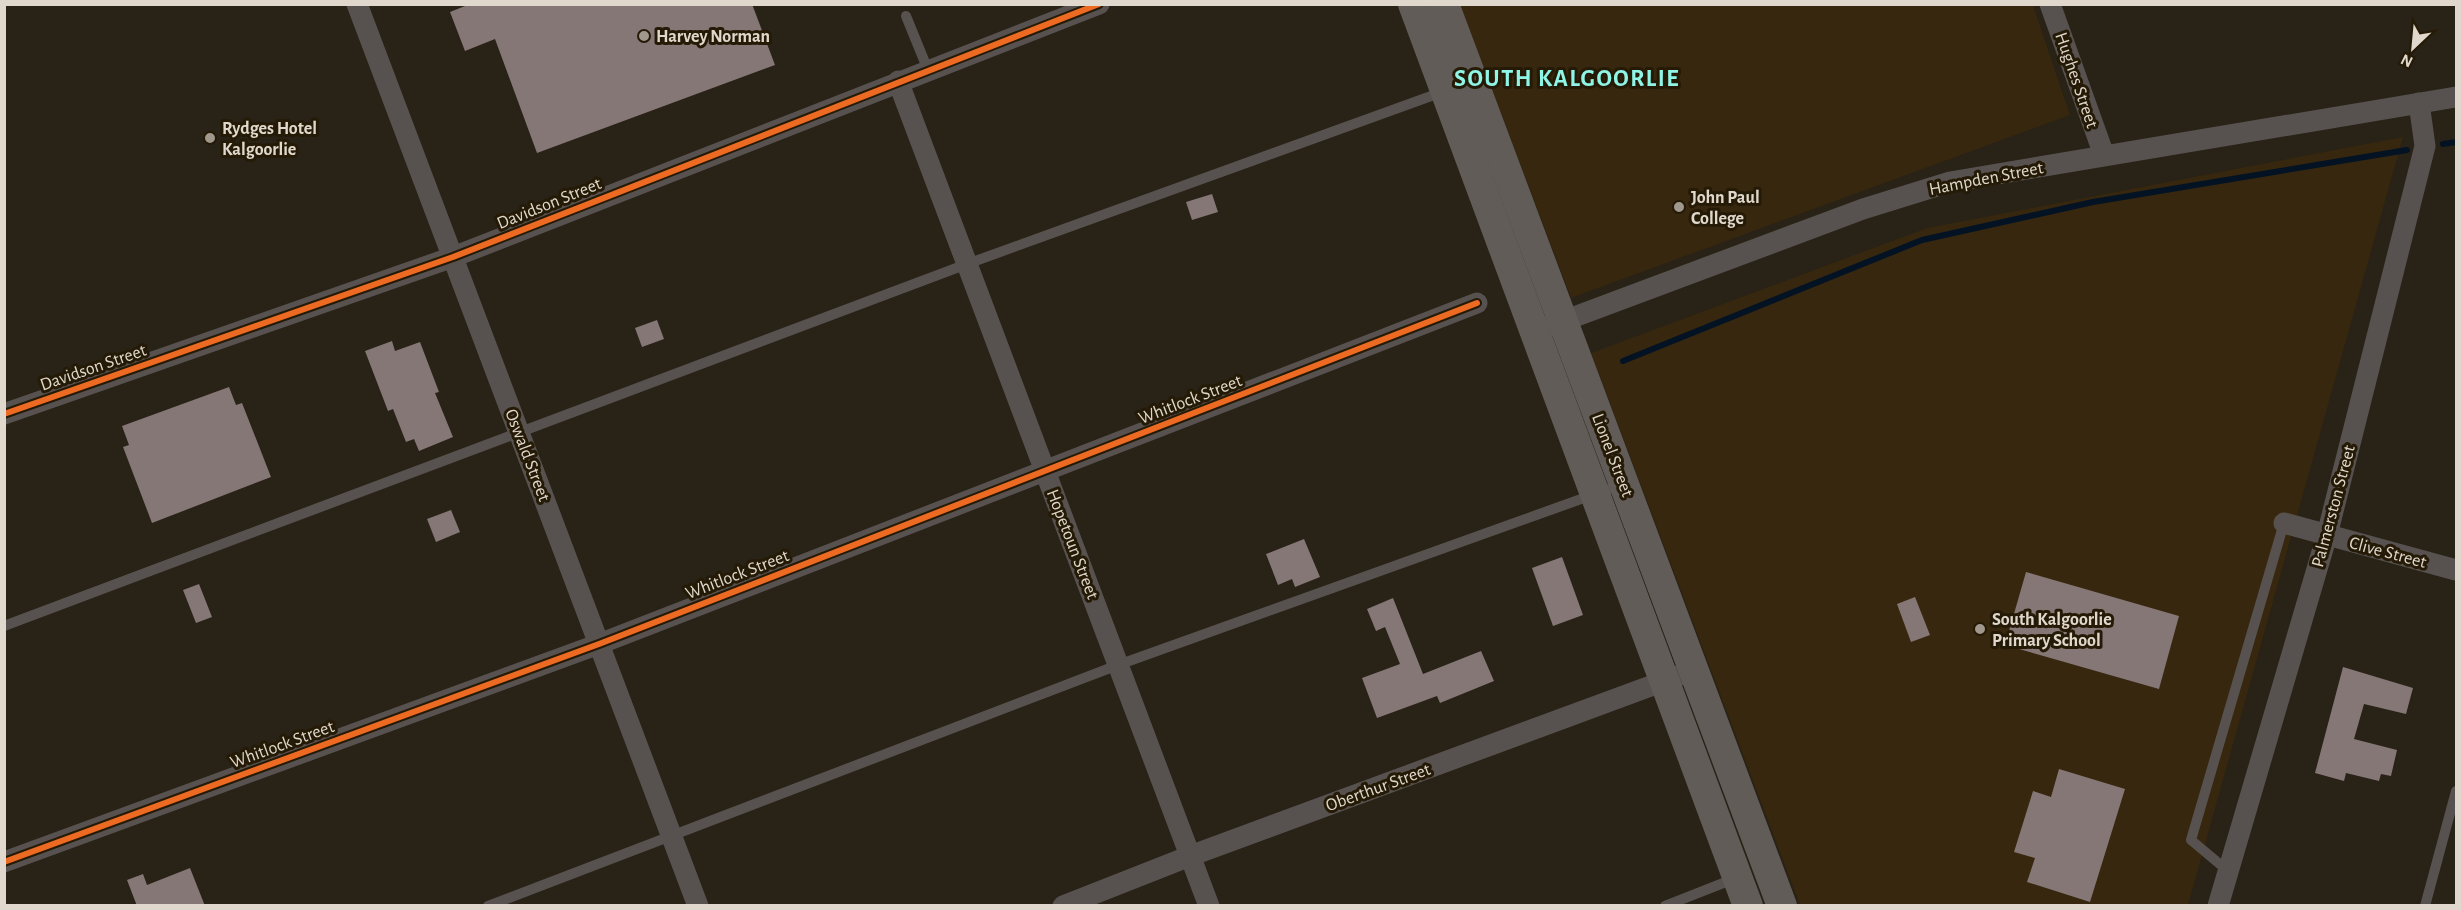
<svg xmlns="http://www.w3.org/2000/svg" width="2461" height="910" font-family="'Alegreya Sans',sans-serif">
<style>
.built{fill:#36270e}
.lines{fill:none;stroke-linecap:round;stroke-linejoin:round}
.stream{stroke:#041324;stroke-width:6}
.building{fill:#867777}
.lane{stroke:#57524f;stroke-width:10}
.street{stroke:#57524f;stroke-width:21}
.secondary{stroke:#625c58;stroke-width:30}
.cycleway-casing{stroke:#251a06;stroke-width:10}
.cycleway{stroke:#ed6a23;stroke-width:6}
.poi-dot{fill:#a0988d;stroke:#251a06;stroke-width:2}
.labels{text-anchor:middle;stroke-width:6;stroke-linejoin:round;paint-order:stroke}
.poi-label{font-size:18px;font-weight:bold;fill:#e0d8cc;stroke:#251a06;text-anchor:start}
.street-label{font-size:18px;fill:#e0d8cc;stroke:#251a06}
.district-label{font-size:24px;font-weight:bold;letter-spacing:1.5px;fill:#8ff6e7;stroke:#251a06}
</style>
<rect width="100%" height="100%" fill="#282217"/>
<g class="built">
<path d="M1460 5H2033L2070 115 1571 298Z"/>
<path d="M2403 137 2188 905H1800L1591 353 1927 228Z"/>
</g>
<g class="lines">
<g class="stream">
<path d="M2443 144 2456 142"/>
<path d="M1623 361 1922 240 2093 202 2407 150"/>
</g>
</g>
<g class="building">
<path d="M470 4H752L775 65 537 153 495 39 465 51 450 12Z"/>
<path d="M1212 194 1218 212 1192 220 1186 202Z"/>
<path d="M657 320 664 339 642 347 635 328Z"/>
<path d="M392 341 395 351 420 342 439 392 435 393 453 437 419 451 414 439 406 442 393 409 388 411 365 351Z"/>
<path d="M229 387 236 405 242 403 271 477 152 523 123 447 129 445 122 426Z"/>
<path d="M451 510 460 532 436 542 427 519Z"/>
<path d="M1304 539 1320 577 1295 587 1292 579 1278 585 1266 554Z"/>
<path d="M1562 557 1583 615 1553 626 1532 568Z"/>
<path d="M2026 572 2179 616 2159 689 2005 645Z"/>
<path d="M199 584 212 617 196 623 183 590Z"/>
<path d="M1915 597 1930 635 1911 642 1897 604Z"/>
<path d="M1393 598 1423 674 1481 651 1494 681 1440 703 1437 696 1377 718 1362 678 1400 664 1385 627 1376 631 1367 609Z"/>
<path d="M2343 667 2413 688 2406 714 2364 704 2354 739 2397 750 2391 776 2381 774 2379 781 2346 773 2344 781 2315 773Z"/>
<path d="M2059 769 2125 789 2090 902 2027 882 2035 858 2014 852 2033 791 2051 797Z"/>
<path d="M190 868 205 906H137L127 880 143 874 147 885Z"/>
</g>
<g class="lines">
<g class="lane">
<path d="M906 16 928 70"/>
<path d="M4 626 967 264 1445 91"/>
<path d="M2228 871 2191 840 2284 523"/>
<path d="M488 906 1118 665 1623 484"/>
<path d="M1665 906 1736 878"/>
<path d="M2425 906 2456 791"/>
</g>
<g class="street">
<path d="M357 4 698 906"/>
<path d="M2050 4 2104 155"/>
<path d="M898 81 1209 906"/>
<path d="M1550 326 1863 209 1950 182 2456 97"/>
<path d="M4 414 453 257 1099 4"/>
<path d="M2284 523 2456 570"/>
<path d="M4 862 599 644 1477 303"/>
<path d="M1063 906 1190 856 1694 670"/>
<path d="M2218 906 2327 535 2425 146 2419 103"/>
</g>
<g class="secondary">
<path d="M1413 4 1748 906"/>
<path d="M1444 4 1782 906"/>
</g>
<g class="cycleway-casing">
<g id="cycleway">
<path d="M4 414 453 257 1099 4"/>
<path d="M4 862 599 644 1477 303"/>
</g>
</g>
<use href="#cycleway" class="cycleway"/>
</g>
<g class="poi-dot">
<circle cx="644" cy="36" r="6"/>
<circle cx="210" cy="138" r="6"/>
<circle cx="1679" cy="207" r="6"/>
<circle cx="1980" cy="629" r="6"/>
</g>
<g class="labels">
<g class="poi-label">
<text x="656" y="42">Harvey Norman</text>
<text x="222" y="134">Rydges Hotel<tspan x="222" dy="21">Kalgoorlie</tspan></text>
<text x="1691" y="203">John Paul<tspan x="1691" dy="21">College</tspan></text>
<text x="1992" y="625">South Kalgoorlie<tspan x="1992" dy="21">Primary School</tspan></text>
</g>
<g class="street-label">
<text transform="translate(2077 80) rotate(71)" y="6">Hughes Street</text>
<text transform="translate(1986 178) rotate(-11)" y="6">Hampden Street</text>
<text transform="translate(549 203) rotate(-22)" y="6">Davidson Street</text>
<text transform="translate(93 367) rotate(-19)" y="6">Davidson Street</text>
<text transform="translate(1190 399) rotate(-21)" y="6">Whitlock Street</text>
<text transform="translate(528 455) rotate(69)" y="6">Oswald Street</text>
<text transform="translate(1613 455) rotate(69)" y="6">Lionel Street</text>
<text transform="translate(2333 506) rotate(-75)" y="6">Palmerston Street</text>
<text transform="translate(1073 544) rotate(69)" y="6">Hopetoun Street</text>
<text transform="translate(2388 552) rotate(15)" y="6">Clive Street</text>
<text transform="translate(737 574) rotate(-21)" y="6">Whitlock Street</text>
<text transform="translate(282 744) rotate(-20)" y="6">Whitlock Street</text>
<text transform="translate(1378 787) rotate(-20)" y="6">Oberthur Street</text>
</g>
<g class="district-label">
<text x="1567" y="86">SOUTH KALGOORLIE</text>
</g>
</g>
<rect width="2461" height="910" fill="none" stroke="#e0d8cc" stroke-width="12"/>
<g transform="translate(2413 48) rotate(206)" stroke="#251a06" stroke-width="4.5" paint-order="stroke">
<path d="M0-4.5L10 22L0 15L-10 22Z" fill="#e0d8cc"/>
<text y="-9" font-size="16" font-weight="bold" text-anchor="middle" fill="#e0d8cc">N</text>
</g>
</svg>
